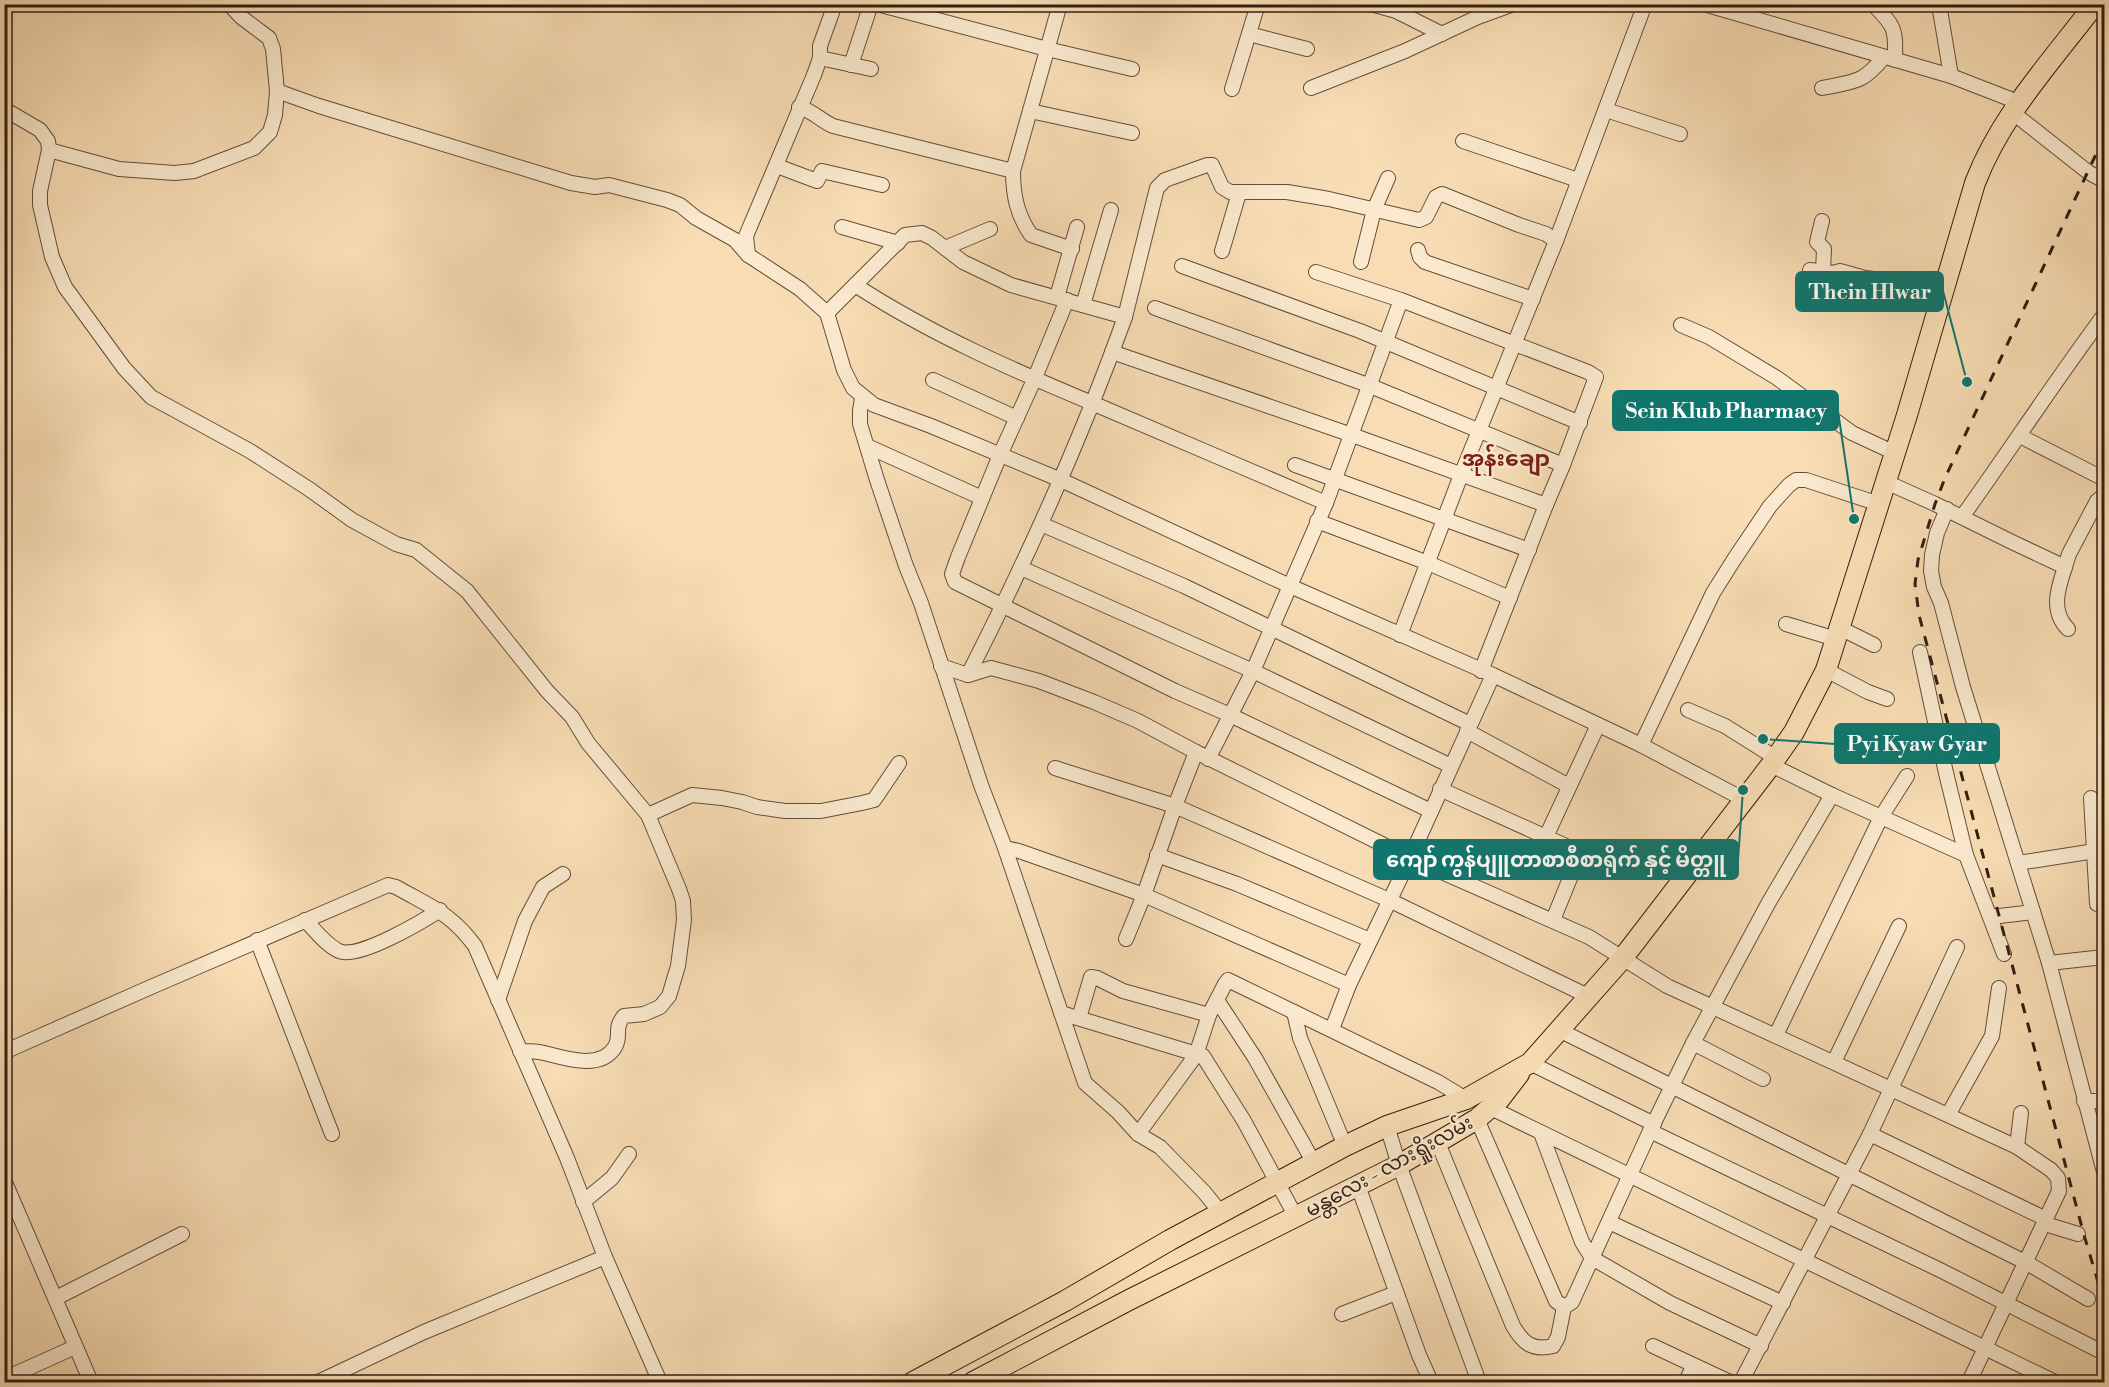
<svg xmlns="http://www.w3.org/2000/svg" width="2109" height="1387" font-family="'Libre Bodoni','Noto Sans Myanmar',serif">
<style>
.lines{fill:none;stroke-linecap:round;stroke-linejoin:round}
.minor-casing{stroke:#634e3b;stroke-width:16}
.highway-casing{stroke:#311e13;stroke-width:22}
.minor{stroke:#fae9ce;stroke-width:14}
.highway{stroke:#f8ddb4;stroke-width:20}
.rail{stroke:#311e13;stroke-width:3;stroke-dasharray:10 10;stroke-linecap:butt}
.labels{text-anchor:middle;stroke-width:5;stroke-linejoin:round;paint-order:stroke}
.street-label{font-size:20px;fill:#311e13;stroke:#fae9ce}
.quarter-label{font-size:22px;font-weight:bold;fill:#7a1f14;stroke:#fae9ce}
.leader{fill:none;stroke:#0f766e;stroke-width:2}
.callout-dot{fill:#0f766e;stroke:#fae9ce;stroke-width:2}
.callout{fill:#0f766e;stroke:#0f766e;stroke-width:2}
.callout-label{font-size:21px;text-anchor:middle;font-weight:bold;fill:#fff}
</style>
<rect width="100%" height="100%" fill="#f8ddb4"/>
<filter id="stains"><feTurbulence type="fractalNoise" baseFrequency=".00333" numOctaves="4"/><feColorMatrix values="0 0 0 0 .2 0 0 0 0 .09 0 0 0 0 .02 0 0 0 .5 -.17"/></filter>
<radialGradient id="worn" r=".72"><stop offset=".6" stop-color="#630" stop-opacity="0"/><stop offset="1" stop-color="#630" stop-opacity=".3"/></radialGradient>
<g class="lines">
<g class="minor-casing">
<g id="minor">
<path d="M877 4 1047 49 1132 69"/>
<path d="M1371 4 1396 11 1442 34"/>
<path d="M1704 4 1951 76 2018 102"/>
<path d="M1873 4C1895 27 1896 28 1895 60"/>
<path d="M1939 4 1951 76"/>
<path d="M1249 34 1307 49"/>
<path d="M820 58 871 69"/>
<path d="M851 65 871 4"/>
<path d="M1311 88 1405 51 1478 17 1514 4"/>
<path d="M1822 88C1855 81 1862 84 1884 57"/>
<path d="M1232 89 1258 4"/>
<path d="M277 91 319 106 571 183 595 187 609 185 667 200 680 205 696 218 735 240 748 255 800 289 827 313 844 370 853 388 874 405 931 426 1061 480 1290 586 1493 675 1641 745 1745 800"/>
<path d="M799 107C813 111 820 120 833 126L1013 171 1060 4"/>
<path d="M4 109 40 130 48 141 49 150 40 191V205L52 257 65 287 124 368 151 397 250 451 309 489 352 520 396 544 416 550 467 591 547 691 572 717 588 743 648 815 679 889 683 901 684 920 678 966 669 996 660 1007 644 1014 624 1016C613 1029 622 1035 615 1047 600 1071 565 1058 544 1053 537 1051 528 1051 520 1051"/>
<path d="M1606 110 1680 134"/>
<path d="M1030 111 1132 133"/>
<path d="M2012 112 2088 172 2104 181"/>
<path d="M1463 141 1578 180"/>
<path d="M49 150 119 169 175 173 194 171 254 148 270 132 275 115 277 91 273 49 269 38 241 17 229 4"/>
<path d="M777 166 817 181 822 171 882 185"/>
<path d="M1013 171C1013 195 1017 215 1031 235L1072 249"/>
<path d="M1822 221 1817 242 1824 249 1823 272"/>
<path d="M842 227 898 243"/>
<path d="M945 248 990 229"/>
<path d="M1418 250 1420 257 1425 262 1533 299"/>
<path d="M1222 251 1239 193"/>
<path d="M748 255 746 236 814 75 820 58V46L835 4"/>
<path d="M1361 262 1374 210 1388 178"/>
<path d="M1182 266 1360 331 1580 423"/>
<path d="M1810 270 1833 273 1840 271 1865 278 1892 281 1909 285 1941 299"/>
<path d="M1316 272 1401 300 1588 372 1596 377 1563 465 1546 505 1481 671"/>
<path d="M855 285C932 335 1015 371 1099 406 1175 438 1250 471 1326 503"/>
<path d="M1057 297 1077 227"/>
<path d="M1067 300 1034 380 1000 455 958 557 952 574 955 582 1175 691 1230 715 1431 811"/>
<path d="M1083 305 1111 210"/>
<path d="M1155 308 1368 385 1563 465"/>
<path d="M827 313 905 235 922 233 932 238 963 262 1011 285 1125 317 1157 188 1165 180 1207 165H1212L1222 187 1230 192H1287L1329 199 1419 220 1426 217 1436 197 1442 194 1519 225 1546 234 1556 241"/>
<path d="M1681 325 1709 337 1777 378 1852 433 1895 453"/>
<path d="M1112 352 1352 435 1546 505"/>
<path d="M933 380 1017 418"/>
<path d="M862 398 860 411V424L877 480 906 566 921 603 981 785 1005 848 1085 1083 1118 1112 1138 1134 1160 1147 1204 1192 1221 1213"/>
<path d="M2020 436 2104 479"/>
<path d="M867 446 982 498"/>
<path d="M1295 465 1529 550"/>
<path d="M1886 482 1935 504 2012 542 2065 567 2069 554 2097 501 2104 495"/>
<path d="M1947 509 1937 533 1932 555 1931 571 1934 587 1941 603 1963 687 2049 963 2104 1172"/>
<path d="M1962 517C2010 450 2055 381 2104 315"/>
<path d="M1317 521 1428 563 1510 598"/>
<path d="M1041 524 1184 586 1470 724"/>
<path d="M2065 567C2058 588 2050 611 2068 629"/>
<path d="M1021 568 1253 671 1451 766"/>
<path d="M1786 624 1836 639"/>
<path d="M1840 628 1874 645"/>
<path d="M1400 635 1461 475 1556 241 1645 4"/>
<path d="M1920 652 1946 773 1966 855 2004 954"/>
<path d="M941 666 968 675 991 668 1039 681 1094 702 1138 721 1196 752 1410 858 1589 937 1667 986 2017 1147 2051 1170 2058 1178 2059 1191 1969 1382"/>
<path d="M1826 670 1868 692 1887 699"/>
<path d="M968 675C1027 559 1081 440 1125 317"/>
<path d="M1688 710 1725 726 1776 758"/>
<path d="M1467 731 1569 786"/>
<path d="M1641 745 1713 593 1735 558 1770 506 1789 485 1796 480H1806L1879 504"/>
<path d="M1196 752 1175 806 1389 900 1590 997"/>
<path d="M1208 759 1253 671 1326 503 1401 300"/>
<path d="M1771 765 1832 795 1966 855"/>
<path d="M1055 768 1175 806 1144 895 1126 939"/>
<path d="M1440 789 1577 851V861L1553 920"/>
<path d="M2091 798 2097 904"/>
<path d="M648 815 692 795 722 798 742 802 757 807 785 811H821L862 803 874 800 899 763"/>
<path d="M1005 848 1019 851 1144 895 1349 985"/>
<path d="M1157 855 1237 884 1370 940"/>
<path d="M2018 863 2095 851 2104 847"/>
<path d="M1532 867 1598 725"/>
<path d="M1991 917 2033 912"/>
<path d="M305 920C315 930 326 945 339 951 358 960 423 921 440 910"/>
<path d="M257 940 332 1134"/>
<path d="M2049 963 2104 957"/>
<path d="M498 1000 525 921 543 887 563 874"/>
<path d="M1217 1000 1255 1058 1314 1163"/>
<path d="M1061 1013 1203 1056 1244 1121 1296 1217"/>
<path d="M1079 1018 1091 977 1097 978 1123 991 1209 1015"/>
<path d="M1332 1029 1349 985 1410 858 1493 675"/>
<path d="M1561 1031 2027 1263 2088 1299"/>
<path d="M1776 1035 1881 817 1907 776"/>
<path d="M1693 1043 1763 1079"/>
<path d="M4 1052 151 987 388 885 396 887C431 907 451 913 475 946L567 1158 605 1257 660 1382"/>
<path d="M1834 1062 1899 926"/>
<path d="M1530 1063 1654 1124"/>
<path d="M2084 1101H2104"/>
<path d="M1491 1108 2055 1382"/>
<path d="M1948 1115 1992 1036 1999 988"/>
<path d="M1477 1119 1556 1301 1564 1307 1572 1302 1650 1131 1693 1043 1769 902 1832 795"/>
<path d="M1387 1126 1399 1165 1479 1382"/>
<path d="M1650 1131 1940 1270 2104 1353"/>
<path d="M1541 1133 1582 1242 1592 1258 1670 1303 1761 1346"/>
<path d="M1138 1134 1196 1055 1209 1015 1225 984 1228 980 1294 1012"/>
<path d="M1870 1134 2046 1219"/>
<path d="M1438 1143 1513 1326C1523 1343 1532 1351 1553 1346L1558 1337 1564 1307"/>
<path d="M1345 1146 1300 1038 1294 1012 1438 1082 1466 1099"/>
<path d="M2017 1147 2021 1113"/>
<path d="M4 1180 91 1382"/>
<path d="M1358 1186 1419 1355 1431 1382"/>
<path d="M583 1202 612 1178 629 1154"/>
<path d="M1609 1222 1783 1303"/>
<path d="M2045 1224 2078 1234"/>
<path d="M56 1298 182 1234"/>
<path d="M1342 1314 1396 1293"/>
<path d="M1653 1346 1730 1382"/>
<path d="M4 1379 75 1347"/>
<path d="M318 1382 424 1332 605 1257"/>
<path d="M1686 1382 1693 1366"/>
<path d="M1741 1382 1870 1134 1957 947"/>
</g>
</g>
<g class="highway-casing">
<g id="highway">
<path d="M913 1382 1065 1301 1170 1240 1345 1146 1387 1126 1466 1099 1530 1063 1622 959 1771 765 1794 732 1826 670 1907 415 1975 183C2001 115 2051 62 2095 4"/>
<path d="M973 1382 1129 1300 1399 1165 1477 1119 1499 1100 1519 1074"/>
</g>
</g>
<use href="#minor" class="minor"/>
<use href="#highway" class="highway"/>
<path class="rail" d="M2104 137 1945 478 1935 504 1918 560 1915 584 1919 615 2084 1235 2104 1302"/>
</g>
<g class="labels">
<g class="street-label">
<text transform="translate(1389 1166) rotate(-29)" y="7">မန္တလေး - လားရှိုးလမ်း</text>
</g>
<g class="quarter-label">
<text x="1506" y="466">အုန်းချော</text>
</g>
</g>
<path class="leader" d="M1967 382L1943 291M1854 519L1838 411M1763 739L1835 744M1743 790L1738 860"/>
<g class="callout-dot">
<circle cx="1967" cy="382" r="6"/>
<circle cx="1854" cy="519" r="6"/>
<circle cx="1763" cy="739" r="6"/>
<circle cx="1743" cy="790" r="6"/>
</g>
<g class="callout">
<rect x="1796" y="272" width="147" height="39" rx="6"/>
<rect x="1613" y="391" width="225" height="39" rx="6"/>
<rect x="1835" y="724" width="164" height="39" rx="6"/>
<rect x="1374" y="840" width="364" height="39" rx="6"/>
</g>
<g class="callout-label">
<text x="1870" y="299">Thein Hlwar</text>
<text x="1726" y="418">Sein Klub Pharmacy</text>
<text x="1917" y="751">Pyi Kyaw Gyar</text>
<text x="1556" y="867">ကျော် ကွန်ပျူတာစာစီစာရိုက် နှင့် မိတ္တူ</text>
</g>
<rect width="2109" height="1387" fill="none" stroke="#f8ddb4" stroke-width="24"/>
<rect x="6" y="6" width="2097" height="1375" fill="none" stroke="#311e13" stroke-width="3"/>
<rect x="12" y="12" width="2085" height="1363" fill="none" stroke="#311e13" stroke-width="1.5"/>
<rect width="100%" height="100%" filter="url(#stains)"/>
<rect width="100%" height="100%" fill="url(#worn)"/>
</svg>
